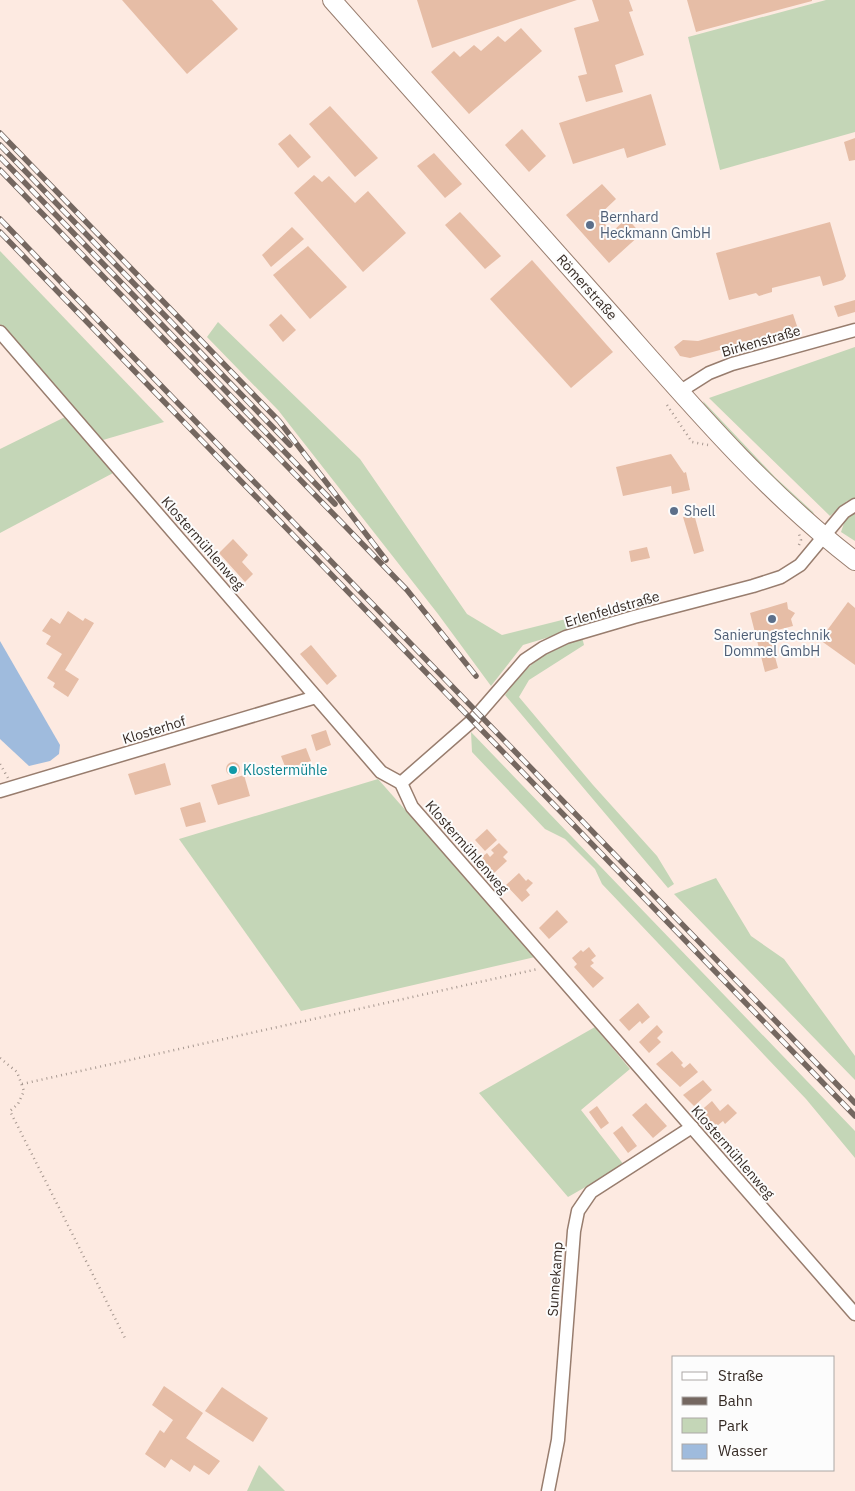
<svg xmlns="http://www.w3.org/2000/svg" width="855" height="1491" font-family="'IBM Plex Sans',sans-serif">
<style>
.green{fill:#c4d6b7}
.water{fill:#9fbbdd}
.building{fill:#e6bda6}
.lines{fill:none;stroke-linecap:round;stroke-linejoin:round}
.minor-casing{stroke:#987d6e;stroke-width:15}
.secondary-casing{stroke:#987d6e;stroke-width:20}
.path{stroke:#a79890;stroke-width:2.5;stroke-dasharray:1 4;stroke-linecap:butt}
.minor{stroke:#fff;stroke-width:12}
.secondary{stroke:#fff;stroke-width:18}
.rail-casing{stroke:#746760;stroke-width:5.5}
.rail{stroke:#fcfcfc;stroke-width:4;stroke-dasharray:11;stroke-linecap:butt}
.service-dot{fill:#5c6f8a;stroke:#fcfcfc;stroke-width:2}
.culture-dot{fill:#0f9aa8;stroke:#fcfcfc;stroke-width:2}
.labels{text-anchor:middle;stroke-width:4;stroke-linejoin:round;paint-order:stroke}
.service-label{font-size:14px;fill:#4e5e75;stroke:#fcfcfc;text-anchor:start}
.street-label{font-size:14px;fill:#352a24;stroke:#fcfcfc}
.culture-label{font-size:14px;fill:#0d838f;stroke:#fcfcfc;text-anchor:start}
</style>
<rect width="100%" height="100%" fill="#fdeae1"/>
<g class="green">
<path d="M826 0H855V132L720 170 688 37Z"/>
<path d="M0 251 164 422 103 440 0 324Z"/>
<path d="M218 322 360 459 467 614 502 635 634 602 632 612 523 645 491 686 438 614 278 410 207 337Z"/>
<path d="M855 347V499L847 501 830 516 709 398Z"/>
<path d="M703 401 775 477 813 512 815 516 801 508 705 407Z"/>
<path d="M65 417 115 472 0 533V449Z"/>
<path d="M855 511V541L841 532 845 520Z"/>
<path d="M582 637 584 645 529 680 519 697 593 785 657 856 674 884 668 888 505 695C528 665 545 648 582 637Z"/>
<path d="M471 732 855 1131V1158L806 1099 602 884 595 869 565 839 545 829 472 752Z"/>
<path d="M378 779 535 957 301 1011 179 839Z"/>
<path d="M716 878 751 936 784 959 855 1056V1080L674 894Z"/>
<path d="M595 1027 630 1069 581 1110 624 1165 568 1197 479 1093Z"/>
<path d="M259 1465 285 1491H247Z"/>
</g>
<path class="water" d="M0 641 60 745 59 754 50 761 29 766 0 739Z"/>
<g class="building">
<path d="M122 0H212L238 29 187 74Z"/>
<path d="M417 0H577L432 48Z"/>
<path d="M592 0H629L633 11 629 12 644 55 615 65 623 92 586 102 578 76 587 74 574 28 599 21Z"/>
<path d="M687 0H812V1L696 32Z"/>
<path d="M521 28 542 51 469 114 431 72 454 51 460 57 474 45 481 51 498 36 505 42Z"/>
<path d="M651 94 666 145 627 158 624 148 573 164 559 123Z"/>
<path d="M330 106 378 158 355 177 309 124Z"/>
<path d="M522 129 546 156 529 172 505 145Z"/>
<path d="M290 134 311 157 298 168 278 144Z"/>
<path d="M855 138V160L849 161 844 142Z"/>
<path d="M434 153 462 184 445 198 417 166Z"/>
<path d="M314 175 322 182 329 176 355 203 368 191 406 233 363 272 294 193Z"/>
<path d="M602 184 616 199 598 216 612 232 627 218 641 234 609 263 566 215Z"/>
<path d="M460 212 501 256 485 269 445 225Z"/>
<path d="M830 222 846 276 843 280 823 286 820 276 772 288V292L759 296 756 293 729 300 716 253Z"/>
<path d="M292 227 304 239 271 267 262 255Z"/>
<path d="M308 246 347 287 310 319 273 275Z"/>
<path d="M532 260 613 352 571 388 490 299Z"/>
<path d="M855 300V312L838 317 834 306Z"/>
<path d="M281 314 296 330 283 342 269 325Z"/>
<path d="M793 314 798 329 690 358 680 356 674 347 683 340 698 341Z"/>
<path d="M671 454 684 473 686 472 690 490 672 494 671 486 623 496 616 467Z"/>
<path d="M694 514 704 551 694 554 683 517Z"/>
<path d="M233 539 248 555 242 562 253 574 245 582 219 553Z"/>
<path d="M647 547 650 558 631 562 629 551Z"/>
<path d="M787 602 788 609 795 613 791 619 793 626 766 633 768 642H771L778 668 765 672 750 613Z"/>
<path d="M848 602 855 608V665L820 640Z"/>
<path d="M68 611 83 621 85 618 94 623 65 670 79 679 68 697 53 687 55 683 47 678 62 654 46 644 51 636 42 631 51 618 60 624Z"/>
<path d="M311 645 337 676 327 685 300 654Z"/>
<path d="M326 730 331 745 316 751 311 735Z"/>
<path d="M306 748 311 761 286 769 281 756Z"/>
<circle cx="233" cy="769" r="7"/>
<path d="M165 763 171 785 135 795 128 774Z"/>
<path d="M244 775 250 796 218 805 211 785Z"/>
<path d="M200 802 206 822 186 827 180 808Z"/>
<path d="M487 829 497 840 485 851 475 840Z"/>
<path d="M499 843 508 852 503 857 507 861 493 874 483 863 485 861 482 857 487 853 490 857 494 853 491 850Z"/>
<path d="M519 873 526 881 528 879 533 883 526 890 530 895 522 902 506 885Z"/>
<path d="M557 910 568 922 549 939 539 928Z"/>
<path d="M589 947 596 956 591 960 594 963 590 966 604 978 593 988 574 967 577 964 572 958 581 950 583 952Z"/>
<path d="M638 1003 650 1017 642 1024 640 1021 629 1031 619 1020Z"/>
<path d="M657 1025 663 1032 657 1038 661 1042 649 1053 639 1042Z"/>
<path d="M672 1051 683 1063 681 1065 684 1068 690 1063 698 1072 680 1087 656 1064Z"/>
<path d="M703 1080 712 1090 694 1106 683 1095Z"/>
<path d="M712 1101 720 1111 728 1104 737 1113 725 1124 723 1121 717 1126 712 1121 708 1124 698 1113Z"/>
<path d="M646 1103 667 1126 653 1138 632 1115Z"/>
<path d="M597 1106 609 1123 601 1129 589 1112Z"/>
<path d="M622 1126 637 1146 628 1153 613 1133Z"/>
<path d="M164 1386 203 1413 186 1438 220 1461 209 1475 194 1465 190 1472 171 1459 165 1468 145 1454 160 1430 164 1433 173 1420 152 1405Z"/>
<path d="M222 1387 268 1418 253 1442 205 1411Z"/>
</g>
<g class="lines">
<g class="minor-casing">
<g id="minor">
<path d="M0 332 381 772 401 783 412 807 855 1314"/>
<path d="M679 392 709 373 732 364 855 330"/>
<path d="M401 783 473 720 525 660 543 648 566 637 634 617 753 586 781 577 800 565 844 512 855 505"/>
<path d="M0 791 316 697"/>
<path d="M548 1491 558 1440 574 1231 578 1211 591 1192 692 1127"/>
</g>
</g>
<g class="secondary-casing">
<path id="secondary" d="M332 0C422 102 513 204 604 306 683 395 760 488 855 561"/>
</g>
<g class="path">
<path d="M667 405 692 442 708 445"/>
<path d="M799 545 801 540 799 534"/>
<path d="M0 764 8 778"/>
<path d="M0 1058 17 1072 24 1091 18 1104 10 1111 126 1340"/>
<path d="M22 1084 538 969"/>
</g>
<use href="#minor" class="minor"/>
<use href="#secondary" class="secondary"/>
<g class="rail-casing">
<g id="rail">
<path d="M0 133 279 421 386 560"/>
<path d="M0 145 290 445"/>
<path d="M0 157 335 504"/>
<path d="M0 170 407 590 476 676"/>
<path d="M0 219 855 1103"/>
<path d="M0 232 855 1116"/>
</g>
</g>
<use href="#rail" class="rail"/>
</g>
<g class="service-dot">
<circle cx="590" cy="225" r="5"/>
<circle cx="674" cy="511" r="5"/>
<circle cx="772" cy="619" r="5"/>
</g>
<circle class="culture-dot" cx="233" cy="770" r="5"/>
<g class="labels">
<g class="service-label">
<text x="600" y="222">Bernhard<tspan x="600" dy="16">Heckmann GmbH</tspan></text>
<text x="684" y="516">Shell</text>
<text x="772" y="640" text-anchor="middle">Sanierungstechnik<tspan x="772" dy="16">Dommel GmbH</tspan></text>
</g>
<g class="street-label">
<text transform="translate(587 287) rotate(48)" y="5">Römerstraße</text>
<text transform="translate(761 341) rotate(-16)" y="5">Birkenstraße</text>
<text transform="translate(203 543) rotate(49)" y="5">Klostermühlenweg</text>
<text transform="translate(612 609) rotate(-16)" y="5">Erlenfeldstraße</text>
<text transform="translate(154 730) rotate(-17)" y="5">Klosterhof</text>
<text transform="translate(467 847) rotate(49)" y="5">Klostermühlenweg</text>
<text transform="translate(733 1152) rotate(49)" y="5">Klostermühlenweg</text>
<text transform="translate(555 1279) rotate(-86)" y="5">Sunnekamp</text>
</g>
<g class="culture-label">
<text x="243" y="775">Klostermühle</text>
</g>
</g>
<rect x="672" y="1356" width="162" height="115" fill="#fcfcfc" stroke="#aca8a6"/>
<rect x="682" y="1372" width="25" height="8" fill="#ffffff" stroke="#aca8a6"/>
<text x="718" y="1381" font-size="15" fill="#352a24">Straße</text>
<rect x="682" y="1397" width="25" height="8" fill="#746760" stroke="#aca8a6"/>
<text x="718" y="1406" font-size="15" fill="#352a24">Bahn</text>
<rect x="682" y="1418" width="25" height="15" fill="#c4d6b7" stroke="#aca8a6"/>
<text x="718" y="1431" font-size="15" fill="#352a24">Park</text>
<rect x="682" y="1444" width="25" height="15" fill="#9fbbdd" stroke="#aca8a6"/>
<text x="718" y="1456" font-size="15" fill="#352a24">Wasser</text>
</svg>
